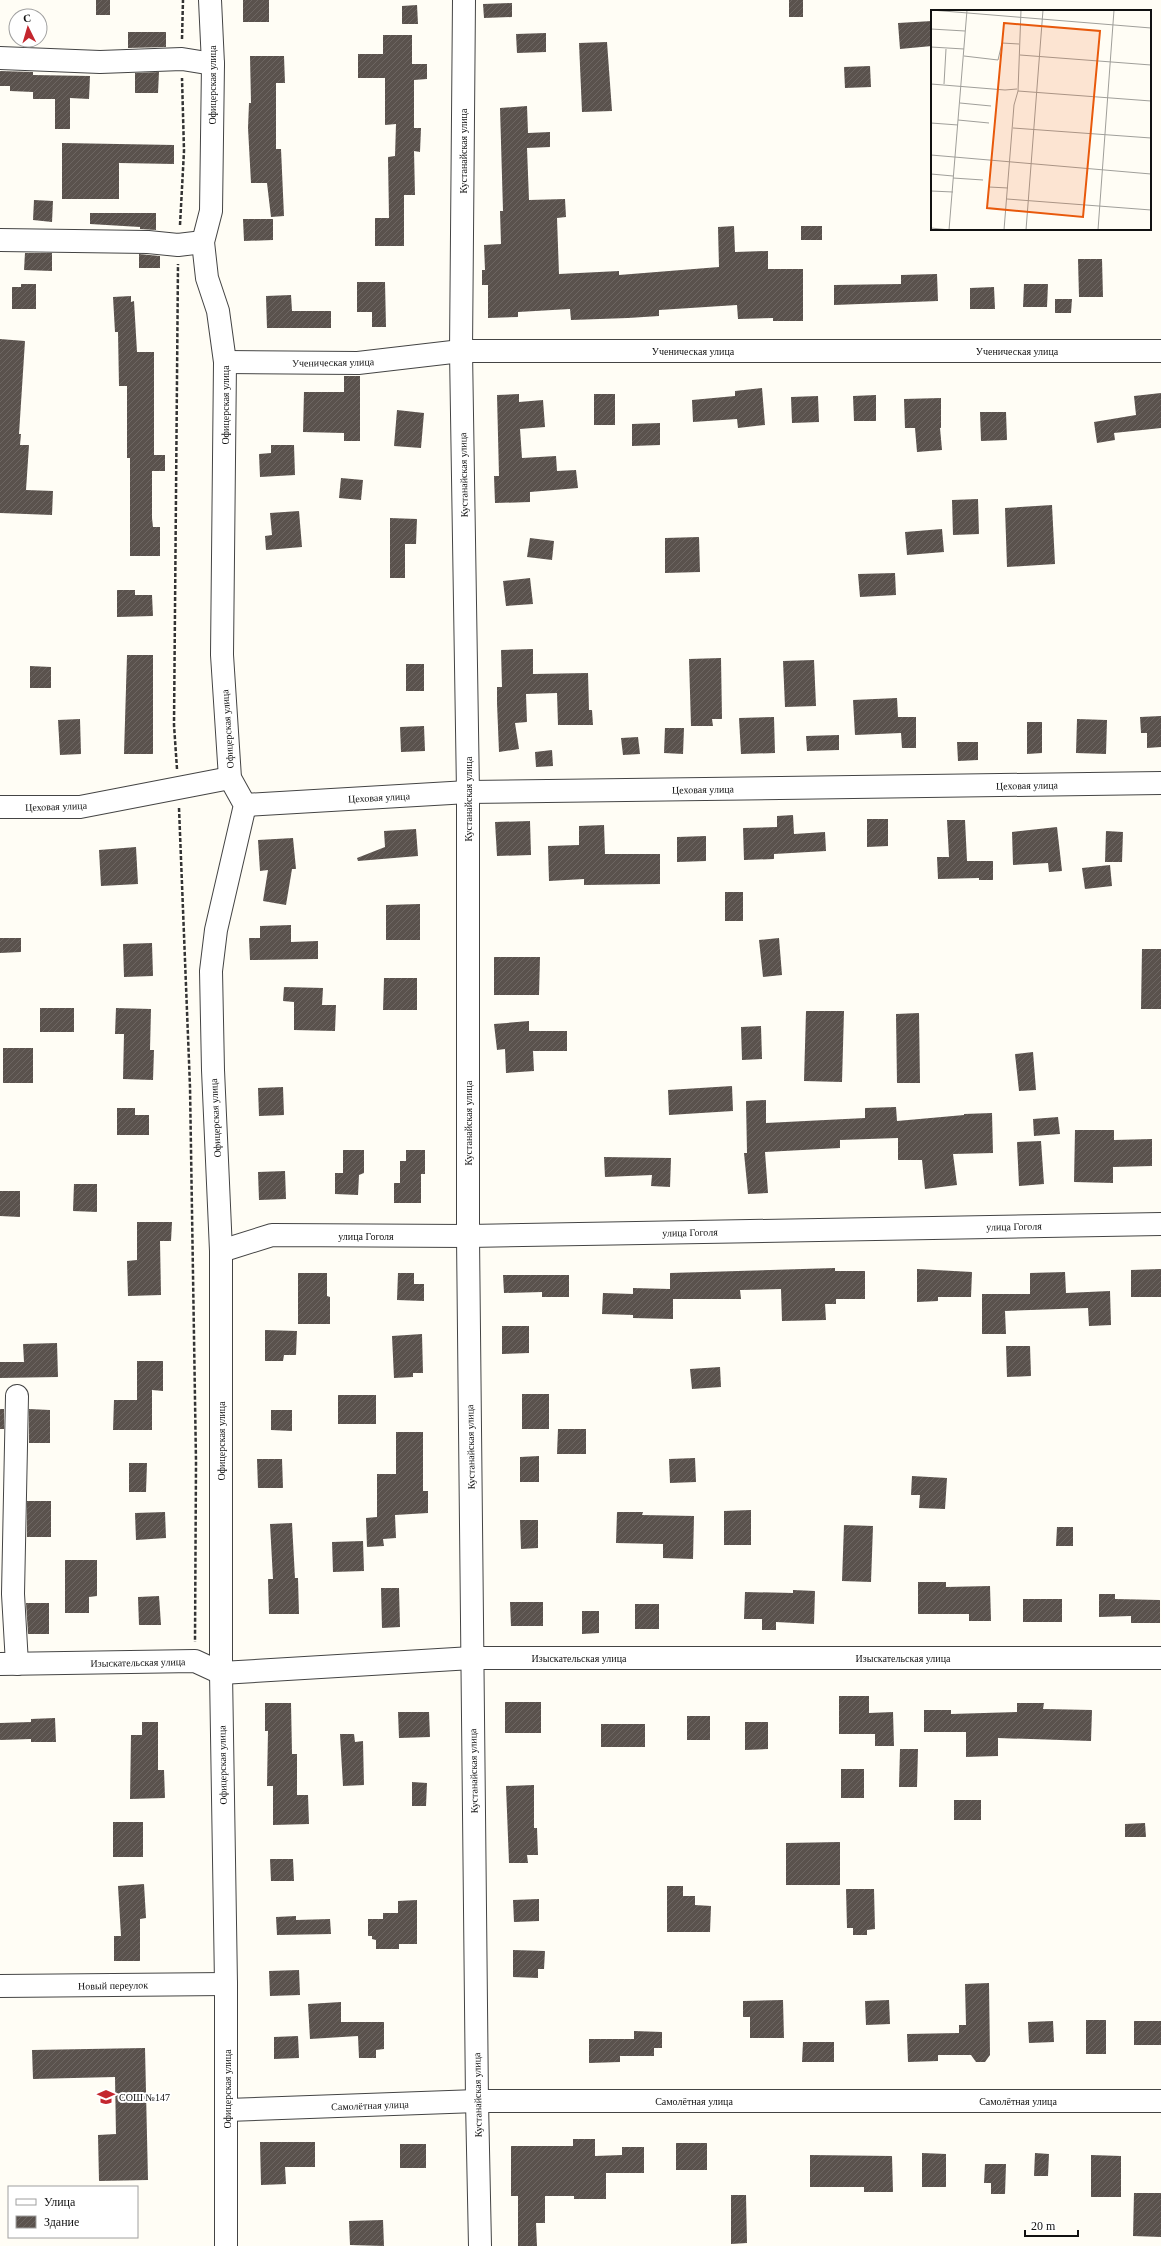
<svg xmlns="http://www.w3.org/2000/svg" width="1161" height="2246" font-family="Georgia,serif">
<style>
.building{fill:url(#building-hatch)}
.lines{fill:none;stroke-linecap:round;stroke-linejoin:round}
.minor-casing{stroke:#444;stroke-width:24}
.path{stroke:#333;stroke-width:2.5;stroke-dasharray:4 2;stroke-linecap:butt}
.minor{stroke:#fff;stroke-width:22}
.labels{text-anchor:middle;stroke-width:4;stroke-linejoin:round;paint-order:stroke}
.street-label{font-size:10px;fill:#111;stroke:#fff}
.poi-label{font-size:10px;fill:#111;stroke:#fff;text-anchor:start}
.inset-road{fill:none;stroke:#a09f9a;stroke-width:1}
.view{fill:#e8590c;fill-opacity:0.15;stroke:#e8590c;stroke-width:2}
.inset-edge{fill:none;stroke:#111;stroke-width:2}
</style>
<defs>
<pattern id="building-hatch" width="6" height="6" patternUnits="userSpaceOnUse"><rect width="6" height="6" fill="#5a524d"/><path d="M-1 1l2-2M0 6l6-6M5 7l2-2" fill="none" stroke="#6d6662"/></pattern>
</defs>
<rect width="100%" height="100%" fill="#fffdf5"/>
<g class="building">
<rect x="96" y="0" width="14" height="15"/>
<rect x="243" y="0" width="26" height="22"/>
<rect x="789" y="0" width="14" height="17"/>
<path d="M512 3V17L484 18 483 4Z"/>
<path d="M417 5 418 24H402V6Z"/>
<path d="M932 21V46L900 49 898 23Z"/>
<path d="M128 32H166V47L128 48Z"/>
<path d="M546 33V52L517 53 516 34Z"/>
<path d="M383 35H412V64H427V79L414 80V128H421L420 152 414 151 415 195H404V246H375V218H389L388 157 395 156 396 124 385 125V78H358V54H383Z"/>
<path d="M607 42 612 111 582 112 579 43Z"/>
<path d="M250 56H284L285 83H276V149H281L284 216 271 217 267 183H251L248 128 249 103H251Z"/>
<path d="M870 66 871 87 845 88 844 67Z"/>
<path d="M0 71 33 72V75L90 76 89 99 70 98V129H55V99H33V92L10 91V86H0Z"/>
<path d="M159 72 158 93H135V73Z"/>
<path d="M527 106 528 133 550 132V147L527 148 529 200 565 199 566 217 557 218 559 274 619 271V275L719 267 718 227 734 226 735 252 768 251V269H803V321H773V318L738 319 737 305 659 310V316L628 318 571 320 570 309 518 312V317L488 318V285H482V270H485L484 245 501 244 500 211H503L500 108Z"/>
<path d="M62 143 174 145V164L119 163V199H62Z"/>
<path d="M34 200 53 201 52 222 33 220Z"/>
<path d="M90 213H156V230L140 229V227L90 224Z"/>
<path d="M243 219H273V240L244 241Z"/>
<rect x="801" y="226" width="21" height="14"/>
<path d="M25 253H52V271L24 270Z"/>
<path d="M139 254 160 256V268H139Z"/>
<path d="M1078 259H1102L1103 297H1079Z"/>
<path d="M937 274 938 301 834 305V285L901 284V275Z"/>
<path d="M357 282H385L386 327H372V312H357Z"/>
<path d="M21 284H36V309H12V287H21Z"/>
<path d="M1024 284H1048L1047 307H1023Z"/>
<path d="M994 287 995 309H970V288Z"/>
<path d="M291 295 292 311H331V328H267L266 296Z"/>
<path d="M131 296V302L134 301 137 352H154V455H165V471H152V518L153 527H160V556H130V458H127V386H119L118 332H115L113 297Z"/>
<path d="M1055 299H1072L1071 313H1055Z"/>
<path d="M0 339 25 341 19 434H21L20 445H29L26 490 53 491 52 515 0 513Z"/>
<path d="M344 376H360V441H344V433L303 432 304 392H344Z"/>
<path d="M762 388 765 425 738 428 737 419 693 422 692 400 735 396V391Z"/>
<path d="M1161 393V428L1114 433 1115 440 1097 443 1094 422 1136 415 1134 396Z"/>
<path d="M519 394V402L543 400 545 427 520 429 522 458 556 456 557 471 576 470 578 488 530 492V502L495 503 494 476H499L497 395Z"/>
<rect x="594" y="394" width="21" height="31"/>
<path d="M876 395V421H854L853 396Z"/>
<path d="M818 396 819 422 792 423 791 397Z"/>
<path d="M941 398V428H940L942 450 917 452 915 428H905L904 399Z"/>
<path d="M397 410 424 413 421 448 394 446Z"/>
<path d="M980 412H1006L1007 440 981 441Z"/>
<path d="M660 423V445L632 446V424Z"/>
<path d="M271 445H294L295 475 260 477 259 454 271 453Z"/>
<path d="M341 478 363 480 361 500 339 498Z"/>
<path d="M978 499 979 534 953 535 952 500Z"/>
<path d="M1052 505 1055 564 1007 567 1005 508Z"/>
<path d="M299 511 302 547 266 550 265 536 272 535 270 513Z"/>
<path d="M390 518 417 519 416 544H405V578H390Z"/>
<path d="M942 529 944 552 907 555 905 532Z"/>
<path d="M699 537 700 572 665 573V538Z"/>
<path d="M530 538 554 541 552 560 527 557Z"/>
<path d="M895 573 896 595 860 597 858 574Z"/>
<path d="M530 578 533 604 506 606 503 581Z"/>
<path d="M117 590H135V595H152L153 616 117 617Z"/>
<path d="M533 649V674L588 673 589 710H592L593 725H558L557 693 526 694 527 722 515 723 519 749 499 752 497 703V687H502L501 650Z"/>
<path d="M127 655H153V754H124Z"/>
<path d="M721 658 722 719H712L713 726H691L689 659Z"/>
<path d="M814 660 816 706 785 707 783 661Z"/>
<rect x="406" y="664" width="18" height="27"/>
<path d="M30 666 51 667V688H30Z"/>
<path d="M897 698 898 717H916V748H902L901 733 855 735 853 700Z"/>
<path d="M1161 716V747L1147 748V733H1141L1140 717Z"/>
<path d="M774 717 775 753 741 754 739 718Z"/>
<path d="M80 719 81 754 60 755 58 720Z"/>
<path d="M1077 719 1107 720 1106 754 1076 753Z"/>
<path d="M1027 722H1042V753L1027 754Z"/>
<path d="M424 726 425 751 401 752 400 727Z"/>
<path d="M665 728H684L683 754 664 753Z"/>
<path d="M839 735V750L807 751 806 736Z"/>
<path d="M638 737 640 754 623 755 621 738Z"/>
<path d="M957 742H978V760L958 761Z"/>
<path d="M552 750 553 766 536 767 535 752Z"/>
<path d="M793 815 794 834 825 832 826 851 774 854V859L744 860 743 828 777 827V816Z"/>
<path d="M867 819H888V846L867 847Z"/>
<path d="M947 820H965L967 861H993V880H979V878L938 879 937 857H949Z"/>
<path d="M530 821 531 855 497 856 495 822Z"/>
<path d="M604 825 605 854H660V884L584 885V879L549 881 548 846 579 845V826Z"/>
<path d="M1057 827 1062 871 1049 872 1048 863 1013 865 1012 832Z"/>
<path d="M416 829 418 856 358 861 357 858 385 847 384 831Z"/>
<path d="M1106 831 1123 832 1122 862H1105Z"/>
<path d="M706 836V861L677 862V837Z"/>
<path d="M293 838 296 869H292L286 905 263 901 268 870 260 871 258 840Z"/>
<path d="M136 847 138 884 101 886 99 850Z"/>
<path d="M1110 865 1112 886 1085 889 1082 868Z"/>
<rect x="725" y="892" width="18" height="29"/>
<path d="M420 904V940H386V905Z"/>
<path d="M291 925V942L318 941V959L250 960 249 938H260V926Z"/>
<path d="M0 938H21V952L0 953Z"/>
<path d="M779 938 782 975 763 977 759 940Z"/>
<path d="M152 943 153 976 124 977 123 944Z"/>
<path d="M1142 949H1161V1009H1141Z"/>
<path d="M494 957H540L539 995H494Z"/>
<path d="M384 978H417V1010H383Z"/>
<path d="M284 987 323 988 322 1005H336L335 1031 294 1030V1002L283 1001Z"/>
<rect x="40" y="1008" width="34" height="24"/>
<path d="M116 1008 151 1009 150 1050H154L153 1080 123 1079 124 1034H115Z"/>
<path d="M806 1011H844L842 1082 804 1081Z"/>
<path d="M919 1013 920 1083H897L896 1014Z"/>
<path d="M529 1021V1031H567V1051H533L534 1071 506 1073 505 1049 497 1050 494 1024Z"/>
<path d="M761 1026 762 1059 742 1060 741 1027Z"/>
<rect x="3" y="1048" width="30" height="35"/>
<path d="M1033 1052 1036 1090 1019 1091 1015 1054Z"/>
<path d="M732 1086 733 1111 669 1115 668 1090Z"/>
<path d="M283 1087 284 1115 259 1116 258 1088Z"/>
<path d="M766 1100V1123L865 1118V1108L896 1107 897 1121 964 1115V1114L992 1113 993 1153 953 1154 957 1185 925 1189 922 1160H898V1138L840 1140V1148L765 1152 768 1193 748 1194 744 1153H747L746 1101Z"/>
<path d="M117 1108H135V1115H149V1135H117Z"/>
<path d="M1058 1117 1060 1134 1034 1136 1033 1119Z"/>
<path d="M1075 1130H1114V1140L1152 1139V1166L1113 1167V1183L1074 1182Z"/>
<path d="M1041 1141 1044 1184 1019 1186 1017 1142Z"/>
<path d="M343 1150H364V1173L359 1175 358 1195 335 1194V1173H343Z"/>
<path d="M406 1150H425V1174H421V1203H394V1183H400V1161H406Z"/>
<path d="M604 1157 671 1158 670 1187 651 1186 652 1175 605 1177Z"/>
<path d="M285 1171 286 1199 259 1200 258 1172Z"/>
<path d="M74 1184H97V1212L73 1211Z"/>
<path d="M0 1191H20V1217L0 1216Z"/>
<path d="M137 1222H172L171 1241H160L161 1295 128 1296 127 1261 137 1260Z"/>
<path d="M835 1268V1271H865V1299H836V1304H825L826 1320 782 1321 781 1289 740 1290 741 1299H673V1319L633 1318V1315L602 1314 603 1293 633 1294V1288L670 1289V1273Z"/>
<path d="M917 1269 972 1272 971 1297H938V1301L917 1302Z"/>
<path d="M1161 1269V1297H1131V1270Z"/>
<path d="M1065 1272 1066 1293 1110 1291 1111 1325 1089 1326 1088 1308 1005 1311 1006 1334H982V1294H1030V1273Z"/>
<path d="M298 1273H327V1296L330 1297V1324H298Z"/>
<path d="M398 1273H414V1284H424V1301L397 1300Z"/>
<path d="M503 1275H569V1297H542V1292L504 1293Z"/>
<path d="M502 1326H529V1353L502 1354Z"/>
<path d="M265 1330 297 1331 296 1355H284L283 1361H265Z"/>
<path d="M422 1334 423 1373H413V1377L394 1378 392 1336Z"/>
<path d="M57 1343 58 1377 0 1378V1362H24L23 1344Z"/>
<path d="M1006 1346H1030L1031 1376 1007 1377Z"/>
<path d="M137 1361H163V1391L152 1390V1430H113L114 1400H137Z"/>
<path d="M720 1367 721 1387 692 1389 690 1369Z"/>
<rect x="522" y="1394" width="27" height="35"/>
<rect x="338" y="1395" width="38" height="29"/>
<rect x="0" y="1409" width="4" height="20"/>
<path d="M29 1409 50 1410V1443H29Z"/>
<path d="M271 1410H292V1431L271 1430Z"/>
<path d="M558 1429H586V1454H557Z"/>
<path d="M396 1432H423V1491H428V1513L395 1515 396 1538 383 1539 384 1546 367 1547 366 1518 377 1517V1474H396Z"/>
<path d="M539 1456V1482H520V1457Z"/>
<path d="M695 1458 696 1482 670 1483 669 1459Z"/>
<path d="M257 1459H282L283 1488H258Z"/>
<path d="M129 1463H147L146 1492H129Z"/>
<path d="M912 1476 947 1478 945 1509 919 1508 920 1495H911Z"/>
<rect x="27" y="1501" width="24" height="36"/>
<path d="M751 1510V1545H724V1511Z"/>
<path d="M165 1512 166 1538 136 1540 135 1513Z"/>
<path d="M617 1512H643L642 1515 694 1516 693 1559 663 1558V1544L616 1543Z"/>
<path d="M520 1520H538V1548L521 1549Z"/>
<path d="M292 1523 295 1578H298L299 1614H269L268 1579H273L270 1524Z"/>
<path d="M844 1525 873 1526 871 1582 842 1581Z"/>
<path d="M1057 1527H1073V1546H1056Z"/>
<path d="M363 1541 364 1571 333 1572 332 1542Z"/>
<path d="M65 1560H97V1596L89 1597V1613H65Z"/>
<path d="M918 1582H946V1587L990 1586 991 1621H969V1614H918Z"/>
<path d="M381 1588H399L400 1627 382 1628Z"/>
<path d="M793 1590 815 1591 814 1624 776 1622V1630H762V1619H744L745 1592 793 1593Z"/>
<path d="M1099 1594H1115V1599L1160 1600V1623H1131V1616L1099 1617Z"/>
<path d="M159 1596 161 1625H139L138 1597Z"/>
<rect x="1023" y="1599" width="39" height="23"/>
<path d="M510 1602H543V1626H511Z"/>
<path d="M26 1603H49V1634H28Z"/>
<rect x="635" y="1604" width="24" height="25"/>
<path d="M582 1611H599V1633L582 1634Z"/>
<path d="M839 1696H869V1713L893 1712 894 1746H875V1734H839Z"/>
<rect x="505" y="1702" width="36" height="31"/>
<path d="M265 1703H291L292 1754H297V1795H308L309 1824 273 1825V1786H267L268 1731H265Z"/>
<path d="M1017 1703H1044L1043 1709 1092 1710 1091 1741 998 1738V1756L966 1757V1732H924V1710H951V1714L1017 1712Z"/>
<path d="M398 1712H429L430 1737 399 1738Z"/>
<rect x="687" y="1716" width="23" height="24"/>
<path d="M55 1718 56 1742H31V1739L0 1740V1723L31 1722V1719Z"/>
<path d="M142 1722H158V1770H164L165 1798 130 1799 131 1735H142Z"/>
<path d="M745 1722H768V1749L745 1750Z"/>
<rect x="601" y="1724" width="44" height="23"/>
<path d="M340 1734H354L355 1742 363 1741 364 1785 343 1786Z"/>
<path d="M900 1749H918L917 1787H899Z"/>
<rect x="841" y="1769" width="23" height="29"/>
<path d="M412 1782 427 1783 426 1806H412Z"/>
<path d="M534 1785V1828H537L538 1855H527L528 1863H509L506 1786Z"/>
<rect x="954" y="1800" width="27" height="20"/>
<rect x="113" y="1822" width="30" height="35"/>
<path d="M1145 1823 1146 1837H1125V1824Z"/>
<path d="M840 1842V1885H786V1843Z"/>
<path d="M270 1859H293L294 1881H271Z"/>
<path d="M144 1884 146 1918 140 1919V1961H114V1936H121L118 1886Z"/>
<path d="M667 1886H683V1896H695V1905L711 1906 710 1932H667Z"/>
<path d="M846 1889H874L875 1929 867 1930V1935H853V1928H847Z"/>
<path d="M539 1899V1921L514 1922 513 1900Z"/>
<path d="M417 1900V1944H399V1949H376V1940L372 1939V1936H368V1919H383V1913H398V1901Z"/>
<path d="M296 1916V1920L330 1919 331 1934 277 1935 276 1917Z"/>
<path d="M513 1950 545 1951 544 1969H538V1978L513 1977Z"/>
<path d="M299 1970 300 1995 270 1996 269 1971Z"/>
<path d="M989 1983 990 2055 985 2062H976L971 2055H938V2061L908 2062 907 2034 959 2033V2025H966L965 1984Z"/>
<path d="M783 2000 784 2038H750V2017H743V2001Z"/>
<path d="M889 2000 890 2024 866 2025 865 2001Z"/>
<path d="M341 2002V2022H384V2049L376 2050V2058H359L358 2036 310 2039 308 2004Z"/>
<rect x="1086" y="2020" width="20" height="34"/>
<path d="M1053 2021 1054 2042 1029 2043 1028 2022Z"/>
<rect x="1134" y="2021" width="27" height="24"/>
<path d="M634 2031 662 2032V2048H654V2056H620V2062L589 2063V2039H634Z"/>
<path d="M298 2036 299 2058 274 2059V2037Z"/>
<path d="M803 2042H834V2062H802Z"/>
<path d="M145 2048 148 2180 99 2181 98 2135 116 2134 115 2077 33 2079 32 2050Z"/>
<path d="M573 2139H595V2156L622 2155V2147H644V2173H606V2199H574V2196H545V2223H536L537 2246H518V2196H511V2146H573Z"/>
<path d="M260 2142H315V2167H285L286 2184 261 2185Z"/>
<rect x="676" y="2143" width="31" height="27"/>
<rect x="400" y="2144" width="26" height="24"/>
<path d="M922 2153 946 2154V2187H922Z"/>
<path d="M1035 2153 1049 2154 1048 2176H1034Z"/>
<path d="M810 2155 892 2156 893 2192H864V2187H810Z"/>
<path d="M1091 2155 1121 2156V2197H1091Z"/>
<path d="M985 2164H1006L1005 2194H991V2183H984Z"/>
<path d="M1134 2193H1161V2237L1133 2236Z"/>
<path d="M731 2195H746L747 2243 731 2244Z"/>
<path d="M383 2220 384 2246 350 2245 349 2221Z"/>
</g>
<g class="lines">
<g class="minor-casing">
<g id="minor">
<path d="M210 0 213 64 211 211 203 242 207 278 218 311 225 362 222 655 230 778 245 805 216 930 211 971 213 1070 221 1251V1673L226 1984V2246"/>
<path d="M464 0 461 351 468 792V1236L477 2101 480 2246"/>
<path d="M0 58 100 62 182 59 213 64"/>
<path d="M0 240 148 242 178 245 203 242"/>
<path d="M225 362 358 363 461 351H1161"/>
<path d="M245 805 468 792 1161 783"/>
<path d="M0 807H80L230 778"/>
<path d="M221 1251 272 1235 468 1236 1161 1224"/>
<path d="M0 1664 195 1661 221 1673 472 1658H1161"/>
<path d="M17 1664 13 1594 17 1396"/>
<path d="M0 1986 226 1984"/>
<path d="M227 2110 477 2101H1161"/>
</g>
</g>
<g class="path">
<path d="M182 39 183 0"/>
<path d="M180 225 184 151 182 78"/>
<path d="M177 769 174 725 178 264"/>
<path d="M179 808 190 1087 196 1462 195 1642"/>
</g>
<use href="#minor" class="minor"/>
</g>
<defs>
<g id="school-bare" transform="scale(1.38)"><path d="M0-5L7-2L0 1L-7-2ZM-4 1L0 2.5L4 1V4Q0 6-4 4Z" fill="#c4262e" stroke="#fff" stroke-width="2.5" paint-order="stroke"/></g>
</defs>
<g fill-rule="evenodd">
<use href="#school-bare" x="106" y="2097"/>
</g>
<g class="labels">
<g class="street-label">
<text transform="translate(212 85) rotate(-90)" y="4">Офицерская улица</text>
<text transform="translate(463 151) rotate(-90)" y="4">Кустанайская улица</text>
<text x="693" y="355">Ученическая улица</text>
<text x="1017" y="355">Ученическая улица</text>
<text transform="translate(333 362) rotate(-1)" y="4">Ученическая улица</text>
<text transform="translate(225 405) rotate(-90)" y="4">Офицерская улица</text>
<text transform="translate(463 475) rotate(-91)" y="4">Кустанайская улица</text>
<text transform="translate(227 729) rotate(-94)" y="4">Офицерская улица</text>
<text transform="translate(1027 785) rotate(-1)" y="4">Цеховая улица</text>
<text transform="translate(703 789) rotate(-1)" y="4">Цеховая улица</text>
<text transform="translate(379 797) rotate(-3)" y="4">Цеховая улица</text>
<text transform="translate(468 799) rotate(-90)" y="4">Кустанайская улица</text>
<text transform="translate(56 806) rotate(-2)" y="4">Цеховая улица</text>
<text transform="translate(215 1118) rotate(-93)" y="4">Офицерская улица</text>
<text transform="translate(468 1123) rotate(-90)" y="4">Кустанайская улица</text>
<text transform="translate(1014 1226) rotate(-1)" y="4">улица Гоголя</text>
<text transform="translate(690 1232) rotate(-1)" y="4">улица Гоголя</text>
<text x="366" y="1240">улица Гоголя</text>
<text transform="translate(221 1441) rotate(-90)" y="4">Офицерская улица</text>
<text transform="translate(470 1447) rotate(-91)" y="4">Кустанайская улица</text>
<text x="579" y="1662">Изыскательская улица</text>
<text x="903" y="1662">Изыскательская улица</text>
<text transform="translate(138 1662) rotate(-1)" y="4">Изыскательская улица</text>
<text transform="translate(222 1765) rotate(-91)" y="4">Офицерская улица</text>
<text transform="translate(473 1771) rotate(-91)" y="4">Кустанайская улица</text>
<text transform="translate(113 1985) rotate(-1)" y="4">Новый переулок</text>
<text transform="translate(227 2089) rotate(-90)" y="4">Офицерская улица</text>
<text transform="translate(477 2095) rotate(-91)" y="4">Кустанайская улица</text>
<text x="694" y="2105">Самолётная улица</text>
<text x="1018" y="2105">Самолётная улица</text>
<text transform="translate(370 2105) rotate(-2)" y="4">Самолётная улица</text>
</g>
<g class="poi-label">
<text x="119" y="2101">СОШ №147</text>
</g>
</g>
<g transform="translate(931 10)">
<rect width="220" height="220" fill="#fffdf5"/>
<path class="inset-road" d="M0 0 220 18M0 19 34 21M0 37 33 39M89 45 220 55M33 46 67 50 71 33 88 34M0 74 74 80 86 79M13 74 15 39M87 81 220 91M29 93 60 96M27 110 58 113M0 113 27 115M82 118 220 128M0 145 220 164M0 164 22 166M22 168 52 170M58 177 77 178M0 181 22 182M76 189 220 200M0 218 19 220M18 220 36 0M73 220 83 95 87 81 90 0M95 220 112 0M167 220 183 0"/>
<path class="view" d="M73 13 169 21 152 207 56 198Z"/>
<rect width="220" height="220" class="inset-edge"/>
</g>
<rect x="8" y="2186" width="130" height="52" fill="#ffffff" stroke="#a0a0a0"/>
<rect x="16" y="2199" width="20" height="6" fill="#ffffff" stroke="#a0a0a0"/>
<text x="44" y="2206" font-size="12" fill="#111111">Улица</text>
<rect x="16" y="2216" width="20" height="12" fill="url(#building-hatch)" stroke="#a0a0a0"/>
<text x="44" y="2226" font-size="12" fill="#111111">Здание</text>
<g transform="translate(28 28) rotate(355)"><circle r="19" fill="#ffffff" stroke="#a0a0a0"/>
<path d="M0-3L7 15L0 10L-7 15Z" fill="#c4262e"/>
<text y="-6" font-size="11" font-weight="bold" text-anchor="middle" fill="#111111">С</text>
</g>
<path d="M1025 2230v6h53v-6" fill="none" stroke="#111111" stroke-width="2"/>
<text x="1031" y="2230" font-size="12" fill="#111111" stroke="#ffffff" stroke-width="3" paint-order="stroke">20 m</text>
</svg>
